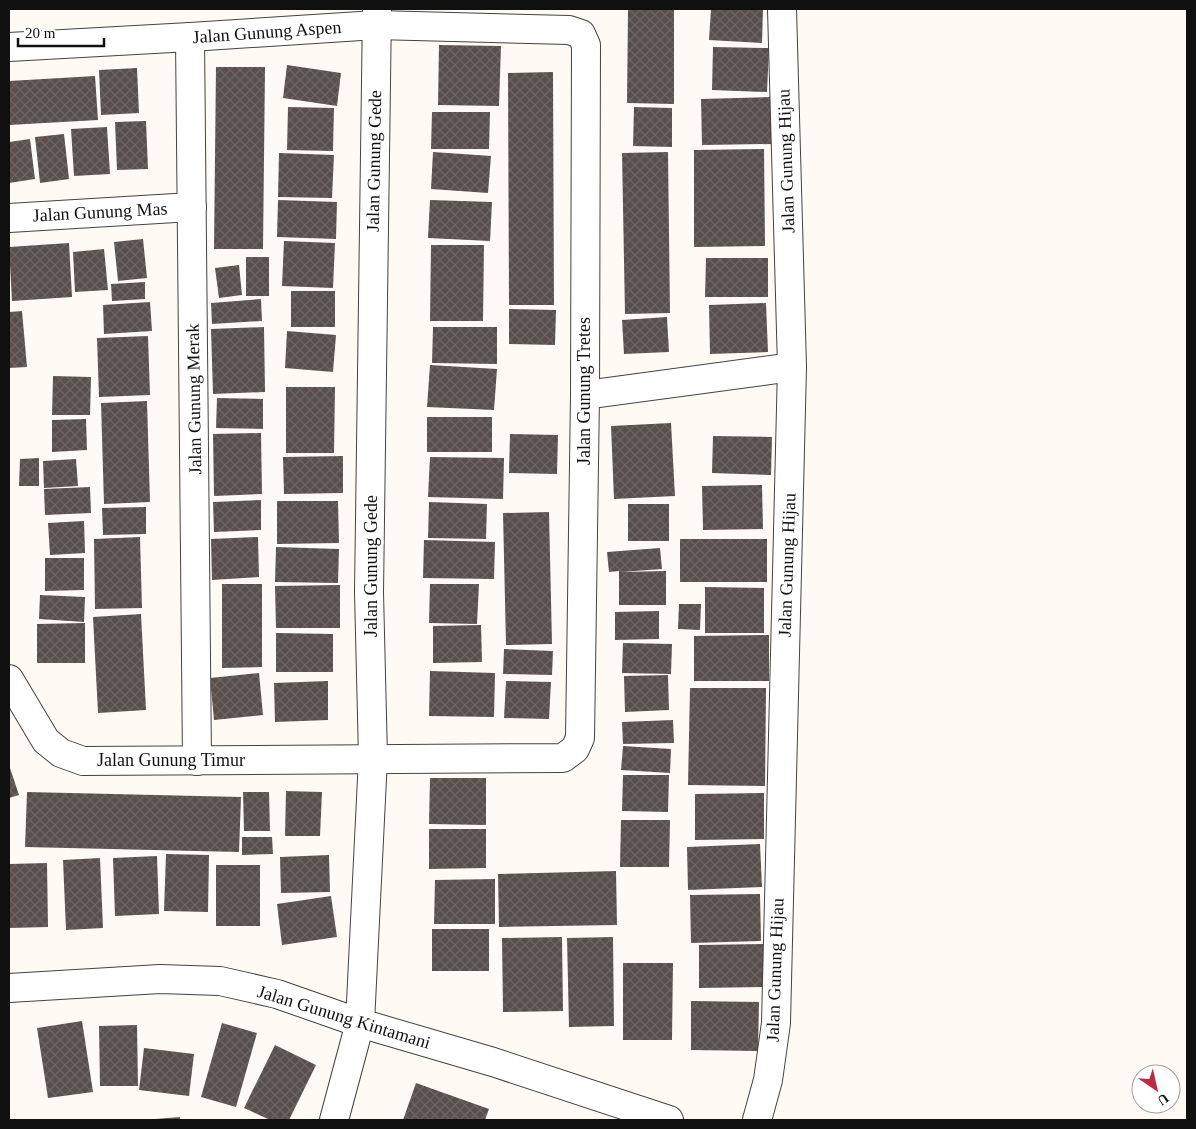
<svg xmlns="http://www.w3.org/2000/svg" width="1196" height="1129" font-family="Georgia,serif">
<style>
.building{fill:url(#building-cross-hatch)}
.lines{fill:none;stroke-linecap:round;stroke-linejoin:round}
.minor-casing{stroke:#434343;stroke-width:30}
.minor{stroke:#fff;stroke-width:28}
.labels{text-anchor:middle;stroke-width:5;stroke-linejoin:round;paint-order:stroke}
.street-label{font-size:18px;fill:#101010;stroke:#fff}
</style>
<defs>
<pattern id="building-cross-hatch" width="8" height="8" patternUnits="userSpaceOnUse" patternTransform="scale(1.25)"><rect width="8" height="8" fill="#59504d"/><path d="M0 0l8 8M0 8l8-8" fill="none" stroke="#6c6562"/></pattern>
</defs>
<rect width="100%" height="100%" fill="#fffbf4"/>
<g class="building">
<path d="M628 9H674V104L627 103Z"/>
<path d="M711 9H763L762 43 709 40Z"/>
<path d="M439 45 501 46 499 106 438 105Z"/>
<path d="M713 47 769 48 767 92 712 90Z"/>
<path d="M287 65 341 73 337 106 283 98Z"/>
<path d="M216 67H265L263 249H214Z"/>
<path d="M137 68 139 113 101 115 99 70Z"/>
<path d="M553 72 554 305H509L508 73Z"/>
<path d="M95 76 98 120 9 125V81Z"/>
<path d="M772 97V144L702 145 701 99Z"/>
<path d="M288 107 334 108 333 151 287 150Z"/>
<path d="M634 107 672 108V147L633 146Z"/>
<path d="M432 112H490L489 149H431Z"/>
<path d="M146 121 148 169 117 170 115 122Z"/>
<path d="M107 127 110 174 74 176 71 129Z"/>
<path d="M64 134 69 179 40 183 35 137Z"/>
<path d="M30 139 35 179 9 183V142Z"/>
<path d="M764 149 765 246 694 247V150Z"/>
<path d="M433 152 491 156 488 193 431 189Z"/>
<path d="M668 152 670 313 625 314 622 153Z"/>
<path d="M279 153 334 155 332 198 278 197Z"/>
<path d="M278 200 337 202 336 239 277 237Z"/>
<path d="M430 200 492 202 490 241 428 238Z"/>
<path d="M143 239 147 278 118 281 114 242Z"/>
<path d="M284 241 335 243 333 288 282 286Z"/>
<path d="M69 243 72 297 12 301 9 247Z"/>
<path d="M431 245H484L483 321H430Z"/>
<path d="M104 249 108 290 75 292 73 252Z"/>
<rect x="246" y="257" width="23" height="39"/>
<path d="M706 258H768V297H705Z"/>
<path d="M239 265 242 295 219 298 215 268Z"/>
<path d="M145 282V299L112 301 111 284Z"/>
<rect x="291" y="291" width="44" height="36"/>
<path d="M261 299 262 321 212 324 211 303Z"/>
<path d="M150 302 152 331 104 334 103 305Z"/>
<path d="M766 303 768 352 710 354 709 305Z"/>
<path d="M509 309 556 310 555 345 509 344Z"/>
<path d="M22 311 27 367 9 368V312Z"/>
<path d="M667 317 669 352 624 354 622 320Z"/>
<path d="M264 327 265 392 213 394 211 329Z"/>
<path d="M433 327H497V364L432 363Z"/>
<path d="M287 331 336 335 333 372 285 368Z"/>
<path d="M148 336 150 395 99 397 97 338Z"/>
<path d="M430 365 497 369 494 410 427 407Z"/>
<path d="M53 376 91 377 90 415H52Z"/>
<path d="M286 387H335L334 453H286Z"/>
<path d="M217 398 263 399V429L216 428Z"/>
<path d="M147 401 150 502 104 504 101 403Z"/>
<rect x="427" y="417" width="65" height="35"/>
<path d="M86 419 87 450 52 452V420Z"/>
<path d="M671 423 675 496 614 499 611 426Z"/>
<path d="M261 433 262 494 214 496 213 434Z"/>
<path d="M510 434 558 435 557 474 509 473Z"/>
<path d="M713 436 772 437 771 475 712 473Z"/>
<path d="M343 456V493L284 494 283 457Z"/>
<path d="M430 457 504 458 503 499 428 497Z"/>
<path d="M39 458V486H19L20 459Z"/>
<path d="M76 459 78 486 44 488 43 461Z"/>
<path d="M762 485 763 529 703 530 702 486Z"/>
<path d="M90 487 91 513 45 515 44 489Z"/>
<path d="M261 500V530L214 532 213 502Z"/>
<path d="M277 501H338L339 543 277 544Z"/>
<path d="M429 502 487 504 486 539 428 538Z"/>
<rect x="628" y="504" width="41" height="37"/>
<path d="M146 507V534L103 535 102 508Z"/>
<path d="M549 512 552 644 506 645 503 513Z"/>
<path d="M84 521 85 553 50 555 48 523Z"/>
<path d="M140 537 142 608 95 609 94 539Z"/>
<path d="M258 537 259 577 212 580 211 539Z"/>
<rect x="680" y="539" width="87" height="43"/>
<path d="M424 540 495 542 494 579 423 578Z"/>
<path d="M276 547 339 549 338 583 275 582Z"/>
<path d="M660 548 662 569 621 572 666 571V605H619V571L609 572 607 552Z"/>
<path d="M45 558H84V590L45 591Z"/>
<path d="M222 584H262V667L222 668Z"/>
<path d="M430 584H479L477 624 429 623Z"/>
<path d="M340 585V628H276L275 586Z"/>
<path d="M705 587 764 588V633H705Z"/>
<path d="M40 595 85 597 84 622 39 619Z"/>
<path d="M679 604H701L700 630 678 629Z"/>
<path d="M659 611V639L615 640V612Z"/>
<path d="M141 614 146 710 98 713 93 617Z"/>
<path d="M85 623V663H37V624Z"/>
<path d="M481 625 482 662 433 663V626Z"/>
<path d="M276 633 333 634V672H276Z"/>
<path d="M769 635V681H694V636Z"/>
<path d="M623 643 672 644 671 674 622 673Z"/>
<path d="M504 649 553 651 552 675 503 674Z"/>
<path d="M430 671 495 673 494 717 429 716Z"/>
<path d="M259 673 263 715 214 720 210 678Z"/>
<path d="M668 675 669 710 625 712 624 676Z"/>
<path d="M328 681V720L275 722 274 683Z"/>
<path d="M506 681 551 682 549 719 504 718Z"/>
<path d="M690 688H766L765 786 688 785Z"/>
<path d="M673 720 674 743 623 744 622 722Z"/>
<path d="M623 746 671 749 670 773 621 770Z"/>
<path d="M9 768H10L19 795 9 798Z"/>
<path d="M623 775H669L668 812 622 811Z"/>
<path d="M430 778H486V825L429 824Z"/>
<path d="M286 791 322 792 320 836H285Z"/>
<path d="M27 792 241 797 239 852 25 847Z"/>
<path d="M243 792H269L270 831H244Z"/>
<path d="M764 793V839L695 840V794Z"/>
<path d="M621 820H670L669 867H620Z"/>
<path d="M429 829H486V868L429 869Z"/>
<path d="M242 837H272L273 854 242 855Z"/>
<path d="M760 844 762 887 688 890 687 847Z"/>
<path d="M166 854 209 855 208 912 164 911Z"/>
<path d="M329 855 330 892 281 893 280 857Z"/>
<path d="M157 856 159 914 115 916 113 858Z"/>
<path d="M100 858 103 928 66 930 63 860Z"/>
<path d="M47 863 48 927 9 928V864Z"/>
<rect x="216" y="865" width="44" height="61"/>
<path d="M616 871 617 925 499 927 498 874Z"/>
<path d="M495 879V924H434L435 880Z"/>
<path d="M760 894 761 941 691 943 690 895Z"/>
<path d="M331 896 337 937 282 945 277 904Z"/>
<rect x="432" y="929" width="57" height="42"/>
<path d="M562 937 563 1011 503 1012 502 938Z"/>
<path d="M613 937 614 1026 569 1027 567 938Z"/>
<path d="M768 944 769 987 699 988V945Z"/>
<path d="M623 963H673L672 1040H623Z"/>
<path d="M691 1001 759 1002 758 1051 691 1050Z"/>
<path d="M82 1021 93 1092 48 1098 37 1028Z"/>
<path d="M222 1023 257 1033 236 1107 201 1097Z"/>
<path d="M137 1025 138 1086H100L99 1026Z"/>
<path d="M275 1045 316 1065 289 1120H270L244 1108Z"/>
<path d="M144 1048 194 1054 189 1096 139 1090Z"/>
<path d="M416 1083 489 1109 485 1120H403Z"/>
<path d="M180 1117V1120H155V1119Z"/>
</g>
<g class="lines">
<g class="minor-casing">
<g id="minor">
<path d="M190 37 197 761"/>
<path d="M9 47 190 37 376 25 569 30 581 34 586 45 585 395 580 738 575 749 563 758 83 761 61 753 46 741 9 679"/>
<path d="M9 218 192 207"/>
<path d="M585 395 792 367"/>
<path d="M9 988 160 979 220 981 277 994 360 1023 493 1062 669 1120"/>
<path d="M334 1120 360 1023 373 758 369 592 377 9"/>
<path d="M757 1120 768 1080 776 1023 792 367 782 9"/>
</g>
</g>
<use href="#minor" class="minor"/>
</g>
<g class="labels">
<g class="street-label">
<text transform="translate(267 32) rotate(-4)" y="6">Jalan Gunung Aspen</text>
<text transform="translate(374 161) rotate(-89)" y="6">Jalan Gunung Gede</text>
<text transform="translate(786 161) rotate(-92)" y="6">Jalan Gunung Hijau</text>
<text transform="translate(100 212) rotate(-3)" y="6">Jalan Gunung Mas</text>
<text transform="translate(584 391) rotate(-90)" y="6">Jalan Gunung Tretes</text>
<text transform="translate(194 399) rotate(-91)" y="6">Jalan Gunung Merak</text>
<text transform="translate(787 565) rotate(-88)" y="6">Jalan Gunung Hijau</text>
<text transform="translate(371 566) rotate(-90)" y="6">Jalan Gunung Gede</text>
<text x="171" y="766">Jalan Gunung Timur</text>
<text transform="translate(775 970) rotate(-88)" y="6">Jalan Gunung Hijau</text>
<text transform="translate(344 1017) rotate(17)" y="6">Jalan Gunung Kintamani</text>
</g>
</g>
<rect width="1196" height="1129" fill="none" stroke="#101010" stroke-width="20"/>
<g transform="translate(1156 1089) rotate(146)"><circle r="24" fill="#ffffff" stroke="#9f9f9f"/>
<path d="M0-4L9 19L0 12L-9 19Z" fill="#bd2c45"/>
<text y="-8" font-size="14" font-weight="bold" text-anchor="middle" fill="#101010">U</text>
</g>
<path d="M18 38v8h86v-8" fill="none" stroke="#101010" stroke-width="2.5"/>
<text x="25" y="38" font-size="15" fill="#101010" stroke="#ffffff" stroke-width="4" paint-order="stroke">20 m</text>
</svg>
